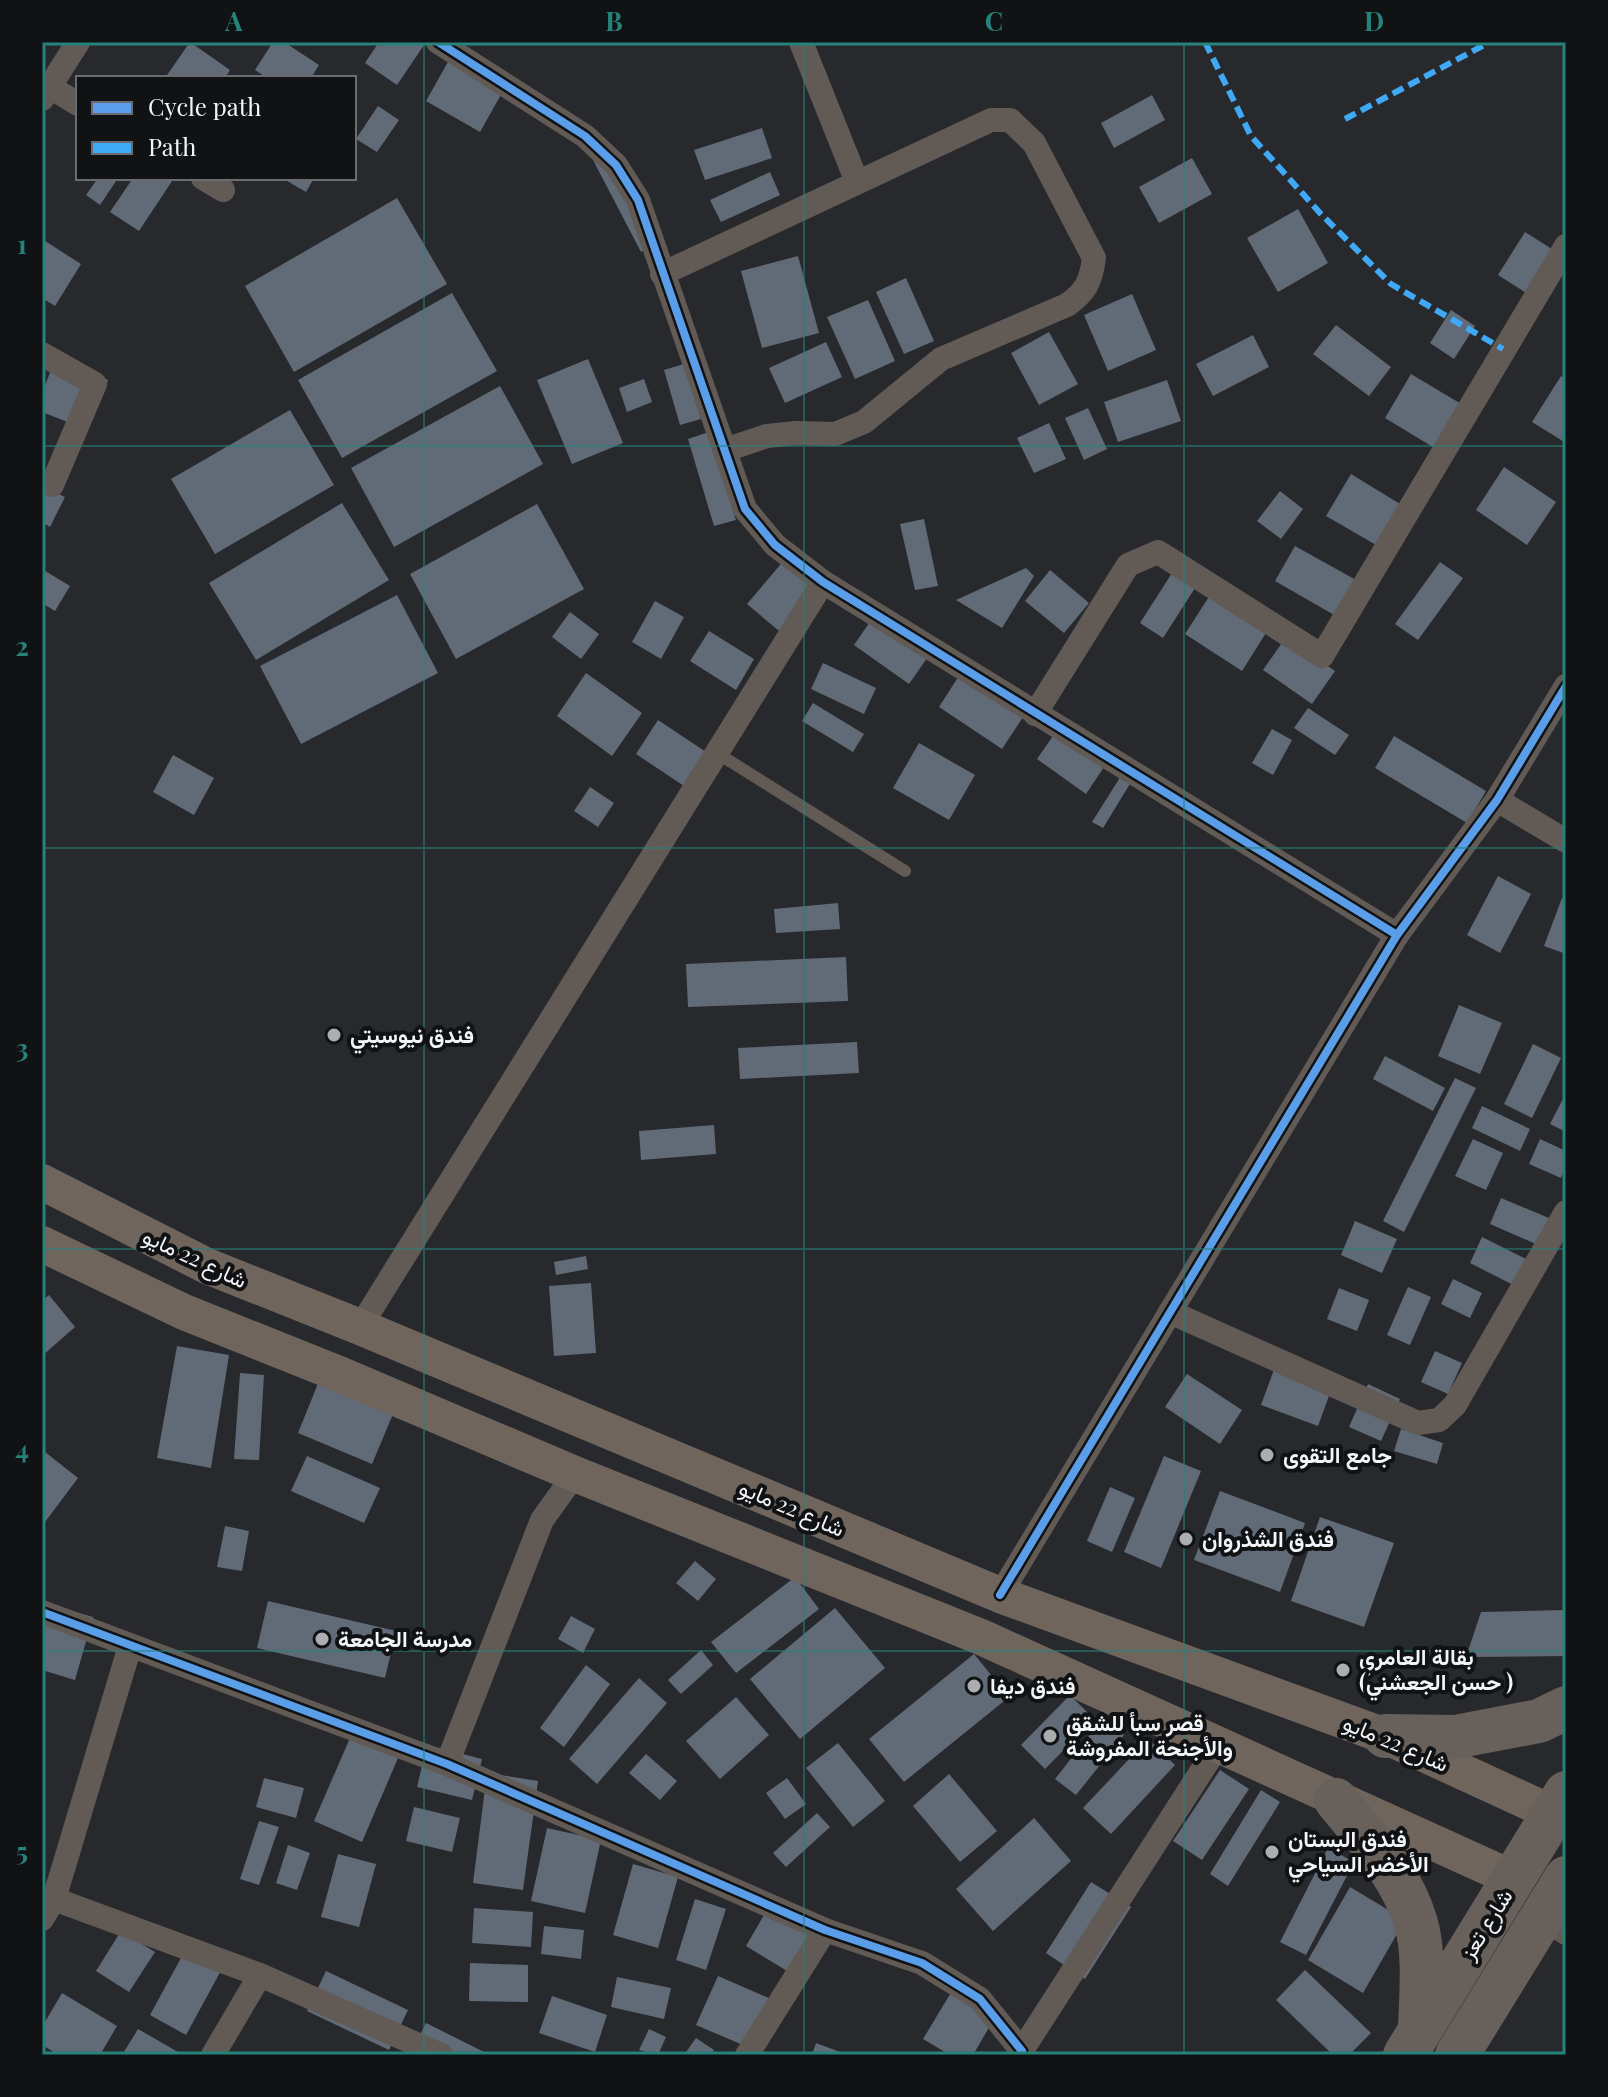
<svg xmlns="http://www.w3.org/2000/svg" width="1608" height="2097" font-family="'Playfair Display',Vazirmatn,serif">
<style>
.building{fill:#616b78}
.lines{fill:none;stroke-linecap:round;stroke-linejoin:round}
.lane{stroke:#625a55;stroke-width:12}
.street{stroke:#625a55;stroke-width:24}
.secondary{stroke:#6f655d;stroke-width:36}
.highway{stroke:#68605a;stroke-width:44}
.quiet{stroke:#3fa9f5;stroke-width:6;stroke-dasharray:12 6;stroke-linecap:butt}
.cycleway-casing{stroke:#101214;stroke-width:13}
.cycleway{stroke:#5a9eea;stroke-width:8}
.grid{fill:none;stroke:#26837c;stroke-width:2;stroke-opacity:0.55}
.poi-dot{fill:#abadb1;stroke:#101214;stroke-width:3}
.labels{text-anchor:middle;stroke-width:8;stroke-linejoin:round;paint-order:stroke}
.poi-label{font-size:22px;font-weight:bold;fill:#f2f4f8;stroke:#101214;text-anchor:start}
.street-label{font-size:22px;fill:#f2f4f8;stroke:#101214}
.neatline{fill:none;stroke:#26837c;stroke-width:3}
.grid-label{font-size:26px;text-anchor:middle;font-weight:bold;fill:#26837c}
</style>
<rect width="100%" height="100%" fill="#27292c"/>
<g class="building">
<path d="M190 42 230 70 225 78H165Z"/>
<path d="M273 42H284L319 65 311 78H267L255 70Z"/>
<path d="M379 42H426L397 85 365 63Z"/>
<path d="M453 53 507 84 480 132 426 101Z"/>
<path d="M1152 95 1165 120 1114 148 1101 123Z"/>
<path d="M378 106 399 120 377 152 356 139Z"/>
<path d="M762 128 772 158 705 180 694 150Z"/>
<path d="M612 148 661 241 641 252 592 158Z"/>
<path d="M1192 158 1212 194 1159 223 1139 187Z"/>
<path d="M770 172 780 195 721 222 710 200Z"/>
<path d="M98 178H118L100 205 86 195Z"/>
<path d="M133 178H174L139 231 110 212Z"/>
<path d="M282 178H314L306 192Z"/>
<path d="M397 198 447 284 294 372 245 286Z"/>
<path d="M1298 209 1328 263 1278 292 1247 238Z"/>
<path d="M1525 232 1555 251 1528 294 1498 275Z"/>
<path d="M42 239 81 264 55 306 42 298Z"/>
<path d="M798 256 819 333 762 348 741 271Z"/>
<path d="M906 278 934 341 904 354 876 292Z"/>
<path d="M452 293 497 371 342 458 298 380Z"/>
<path d="M1132 294 1156 350 1108 371 1084 315Z"/>
<path d="M868 300 895 361 855 379 827 317Z"/>
<path d="M1451 310 1475 326 1454 359 1430 343Z"/>
<path d="M1336 325 1391 367 1369 396 1313 354Z"/>
<path d="M1049 332 1078 384 1039 405 1011 353Z"/>
<path d="M1253 335 1269 367 1213 396 1196 364Z"/>
<path d="M826 342 842 377 785 403 769 368Z"/>
<path d="M55 359 108 380 88 430 42 412V394Z"/>
<path d="M588 359 623 443 572 464 537 380Z"/>
<path d="M684 364 701 419 680 425 664 370Z"/>
<path d="M1411 374 1478 414 1451 458 1385 418Z"/>
<path d="M1561 376 1566 379V443L1532 422Z"/>
<path d="M644 379 652 402 627 412 619 388Z"/>
<path d="M1167 380 1181 421 1118 442 1104 402Z"/>
<path d="M500 386 543 464 394 547 351 468Z"/>
<path d="M1088 408 1107 449 1084 460 1065 418Z"/>
<path d="M290 410 334 485 215 554 171 479Z"/>
<path d="M1049 423 1066 459 1034 473 1017 438Z"/>
<path d="M709 432 736 520 714 526 688 439Z"/>
<path d="M1504 467 1556 502 1527 545 1476 510Z"/>
<path d="M1351 474 1400 504 1376 545 1326 516Z"/>
<path d="M42 486 65 497 50 527 42 522Z"/>
<path d="M1280 491 1303 509 1281 539 1257 521Z"/>
<path d="M342 503 389 580 256 660 209 583Z"/>
<path d="M537 504 584 589 456 659 410 574Z"/>
<path d="M924 519 938 586 915 590 900 524Z"/>
<path d="M1295 546 1356 580 1336 616 1275 581Z"/>
<path d="M786 558 817 584 779 631 747 604Z"/>
<path d="M1440 562 1463 578 1418 640 1395 624Z"/>
<path d="M1026 568 1034 576 1002 628 956 600Z"/>
<path d="M42 569 70 586 55 611 42 603Z"/>
<path d="M1050 570 1089 603 1064 633 1025 601Z"/>
<path d="M1172 573 1195 588 1163 638 1140 623Z"/>
<path d="M1214 589 1271 625 1242 671 1185 634Z"/>
<path d="M397 595 438 673 301 744 260 666Z"/>
<path d="M655 601 684 617 661 659 632 642Z"/>
<path d="M570 612 599 634 581 659 552 637Z"/>
<path d="M876 613 932 651 909 684 854 645Z"/>
<path d="M709 631 754 659 736 690 690 661Z"/>
<path d="M1286 637 1335 671 1312 704 1263 670Z"/>
<path d="M823 663 876 688 864 714 811 689Z"/>
<path d="M962 671 1025 714 1002 749 939 707Z"/>
<path d="M586 673 642 713 612 756 557 716Z"/>
<path d="M813 703 864 734 853 752 802 721Z"/>
<path d="M1308 708 1349 735 1335 755 1294 728Z"/>
<path d="M658 720 706 752 684 786 636 754Z"/>
<path d="M1272 729 1292 740 1273 775 1252 763Z"/>
<path d="M1055 733 1104 767 1086 794 1037 759Z"/>
<path d="M1394 736 1486 791 1467 823 1375 768Z"/>
<path d="M919 743 975 775 949 820 893 788Z"/>
<path d="M173 755 214 778 194 815 153 792Z"/>
<path d="M1126 768 1136 774 1103 828 1092 822Z"/>
<path d="M590 787 614 803 598 827 574 811Z"/>
<path d="M1498 876 1531 894 1500 953 1467 935Z"/>
<path d="M1562 898 1566 899V954L1544 946Z"/>
<path d="M838 903 840 929 776 933 774 909Z"/>
<path d="M846 957 848 1001 688 1007 686 964Z"/>
<path d="M1459 1005 1502 1023 1480 1074 1438 1056Z"/>
<path d="M857 1042 859 1073 740 1079 738 1048Z"/>
<path d="M1533 1044 1561 1058 1532 1118 1504 1104Z"/>
<path d="M1385 1056 1445 1088 1433 1111 1373 1079Z"/>
<path d="M1455 1078 1476 1088 1404 1232 1383 1221Z"/>
<path d="M1566 1093V1132L1550 1124Z"/>
<path d="M1482 1106 1530 1129 1520 1151 1472 1128Z"/>
<path d="M714 1125 716 1154 641 1160 639 1131Z"/>
<path d="M1473 1139 1503 1153 1486 1190 1455 1176Z"/>
<path d="M1540 1139 1566 1151V1165L1561 1178 1529 1164Z"/>
<path d="M1501 1198 1556 1221 1545 1248 1490 1224Z"/>
<path d="M1355 1221 1397 1239 1382 1273 1341 1255Z"/>
<path d="M1482 1237 1538 1265 1525 1291 1470 1263Z"/>
<path d="M586 1256 588 1269 556 1275 554 1262Z"/>
<path d="M1453 1279 1482 1293 1470 1318 1441 1304Z"/>
<path d="M591 1283 596 1353 554 1356 549 1286Z"/>
<path d="M1408 1287 1431 1297 1410 1345 1387 1335Z"/>
<path d="M1339 1288 1369 1300 1357 1331 1327 1319Z"/>
<path d="M49 1295 75 1327 42 1356V1301Z"/>
<path d="M177 1346 229 1355 211 1468 157 1458Z"/>
<path d="M1435 1351 1462 1363 1448 1394 1421 1382Z"/>
<path d="M1276 1364 1333 1385 1318 1426 1261 1405Z"/>
<path d="M240 1373 264 1375 259 1460 234 1459Z"/>
<path d="M1187 1374 1242 1410 1220 1444 1165 1407Z"/>
<path d="M321 1376 396 1407 372 1464 298 1433Z"/>
<path d="M1368 1384 1400 1399 1381 1441 1349 1427Z"/>
<path d="M1401 1429 1443 1443 1437 1464 1394 1451Z"/>
<path d="M45 1452 78 1478 42 1526V1456Z"/>
<path d="M307 1456 380 1488 364 1523 291 1491Z"/>
<path d="M1164 1456 1201 1471 1161 1568 1124 1552Z"/>
<path d="M1110 1487 1135 1498 1112 1552 1087 1541Z"/>
<path d="M1220 1491 1305 1523 1280 1592 1194 1560Z"/>
<path d="M1320 1517 1394 1543 1364 1627 1291 1601Z"/>
<path d="M225 1526 249 1531 242 1571 217 1567Z"/>
<path d="M695 1561 716 1579 698 1601 676 1583Z"/>
<path d="M795 1577 819 1609 736 1673 711 1642Z"/>
<path d="M1566 1581V1656L1466 1657 1481 1612 1563 1610V1582Z"/>
<path d="M268 1601 396 1631 385 1678 257 1648Z"/>
<path d="M42 1602 93 1617 75 1680 42 1670Z"/>
<path d="M835 1608 885 1668 800 1739 750 1679Z"/>
<path d="M571 1616 595 1629 583 1653 558 1639Z"/>
<path d="M701 1650 713 1665 681 1694 668 1680Z"/>
<path d="M974 1654 1009 1697 904 1782 869 1739Z"/>
<path d="M586 1665 610 1684 564 1747 540 1728Z"/>
<path d="M639 1678 667 1703 597 1784 569 1759Z"/>
<path d="M1070 1695 1094 1719 1045 1769 1021 1745Z"/>
<path d="M736 1697 769 1735 720 1779 686 1741Z"/>
<path d="M1103 1718 1124 1735 1076 1795 1055 1779Z"/>
<path d="M350 1738 398 1758 362 1842 314 1821Z"/>
<path d="M1148 1739 1175 1765 1111 1834 1083 1808Z"/>
<path d="M838 1743 885 1801 853 1827 806 1768Z"/>
<path d="M427 1745 482 1759 472 1800 417 1787Z"/>
<path d="M646 1754 677 1781 660 1800 629 1773Z"/>
<path d="M1220 1770 1249 1789 1202 1860 1173 1841Z"/>
<path d="M487 1773 538 1781 523 1890 473 1883Z"/>
<path d="M949 1774 997 1831 960 1862 913 1806Z"/>
<path d="M264 1778 304 1788 296 1818 256 1807Z"/>
<path d="M787 1778 806 1804 785 1819 766 1793Z"/>
<path d="M1261 1790 1280 1802 1228 1886 1210 1874Z"/>
<path d="M414 1807 460 1818 452 1852 406 1841Z"/>
<path d="M817 1813 830 1827 786 1867 773 1853Z"/>
<path d="M1034 1818 1071 1861 993 1931 956 1889Z"/>
<path d="M259 1821 279 1827 259 1885 240 1879Z"/>
<path d="M547 1828 601 1840 585 1913 531 1901Z"/>
<path d="M288 1845 310 1853 297 1890 276 1883Z"/>
<path d="M1328 1848 1354 1862 1306 1955 1280 1942Z"/>
<path d="M338 1854 376 1864 359 1927 321 1917Z"/>
<path d="M633 1864 678 1877 658 1948 613 1935Z"/>
<path d="M1091 1882 1131 1907 1085 1979 1046 1953Z"/>
<path d="M1350 1887 1405 1920 1363 1993 1308 1960Z"/>
<path d="M695 1899 726 1909 706 1970 676 1960Z"/>
<path d="M771 1903 817 1930 792 1974 746 1946Z"/>
<path d="M474 1908 533 1912 531 1947 472 1943Z"/>
<path d="M544 1926 584 1930 581 1959 541 1954Z"/>
<path d="M121 1931 155 1952 129 1992 96 1971Z"/>
<path d="M188 1945 224 1965 186 2035 150 2015Z"/>
<path d="M470 1963 528 1965V2002L469 2001Z"/>
<path d="M1305 1970 1371 2033 1349 2055H1333L1276 2000Z"/>
<path d="M326 1971 408 2010 389 2050 307 2011Z"/>
<path d="M718 1976 771 1999 750 2048 696 2025Z"/>
<path d="M617 1977 671 1988 664 2019 611 2007Z"/>
<path d="M955 1986 998 2012 973 2055H950L923 2039Z"/>
<path d="M62 1993 117 2026 100 2055H59L42 2045V2027Z"/>
<path d="M552 1996 607 2015 595 2052 539 2033Z"/>
<path d="M426 2023 490 2055H410Z"/>
<path d="M138 2029 178 2052 176 2055H122Z"/>
<path d="M649 2029 666 2037 658 2055 639 2050Z"/>
<path d="M696 2038 714 2050 711 2055H684Z"/>
<path d="M816 2043 848 2055H812Z"/>
</g>
<g class="lines">
<path class="lane" d="M717 753 905 871"/>
<g class="street">
<path d="M438 42 585 136 616 165 638 200 745 509 775 545 823 582 1397 935"/>
<path d="M801 42 857 182"/>
<path d="M50 87 78 104"/>
<path d="M42 99 78 42"/>
<path d="M203 178 223 190"/>
<path d="M662 274 991 120H1010L1034 143 1094 258C1091 281 1086 292 1067 305L941 359 864 422 835 434 796 433 767 436 725 450"/>
<path d="M42 354 95 384 52 485"/>
<path d="M1035 714 1128 565 1158 552 1322 656 1566 246"/>
<path d="M1497 800 1566 841"/>
<path d="M1170 1312 1418 1423 1439 1420 1455 1405 1566 1212"/>
<path d="M360 1327 823 582"/>
<path d="M1000 1595 1397 935 1497 800 1566 686"/>
<path d="M42 1612 447 1764 825 1930 922 1963 980 1999 1022 2051"/>
<path d="M447 1764 542 1520 575 1474"/>
<path d="M54 1899 260 1975 441 2055"/>
<path d="M1541 1918 1566 1933"/>
<path d="M42 1919 54 1899 130 1646"/>
<path d="M213 2055 260 1975"/>
<path d="M747 2055 825 1930"/>
<path d="M1019 2055 1219 1744"/>
</g>
<g class="secondary">
<path d="M42 1182 207 1266 360 1327 1000 1595 1385 1736 1552 1813"/>
<path d="M42 1244 184 1312 339 1374 575 1474 981 1637 1514 1879"/>
</g>
<g class="highway">
<path d="M1385 1736 1455 1737 1539 1721 1566 1708"/>
<path d="M1336 1800C1367 1838 1402 1875 1416 1923 1425 1954 1421 1996 1420 2028"/>
<path d="M1405 2055 1566 1793"/>
<path d="M1457 2055 1566 1878"/>
</g>
<g class="quiet">
<path d="M1205 42 1251 136 1320 213 1391 284 1503 349"/>
<path d="M1345 119 1490 42"/>
</g>
<g class="cycleway-casing">
<g id="cycleway">
<path d="M438 42 585 136 616 165 638 200 745 509 775 545 823 582 1397 935"/>
<path d="M1000 1595 1397 935 1497 800 1566 686"/>
<path d="M42 1612 447 1764 825 1930 922 1963 980 1999 1022 2051 1019 2055"/>
</g>
</g>
<use href="#cycleway" class="cycleway"/>
</g>
<path class="grid" d="M424 42V2055M804 42V2055M1184 42V2055M42 446H1566M42 848H1566M42 1249H1566M42 1651H1566"/>
<g class="poi-dot">
<circle cx="334" cy="1035" r="8"/>
<circle cx="1267" cy="1455" r="8"/>
<circle cx="1186" cy="1539" r="8"/>
<circle cx="322" cy="1639" r="8"/>
<circle cx="1343" cy="1670" r="8"/>
<circle cx="974" cy="1686" r="8"/>
<circle cx="1050" cy="1736" r="8"/>
<circle cx="1272" cy="1852" r="8"/>
</g>
<g class="labels">
<g class="poi-label">
<text x="350" y="1043">فندق نيوسيتي</text>
<text x="1283" y="1463">جامع التقوى</text>
<text x="1202" y="1547">فندق الشذروان</text>
<text x="338" y="1647">مدرسة الجامعة</text>
<text x="1359" y="1665">بقالة العامري<tspan x="1359" dy="25">(حسن الجعشني )</tspan></text>
<text x="990" y="1694">فندق ديفا</text>
<text x="1066" y="1731">قصر سبأ للشقق<tspan x="1066" dy="25">والأجنحة المفروشة</tspan></text>
<text x="1288" y="1847">فندق البستان<tspan x="1288" dy="25">الأخضر السياحي</tspan></text>
</g>
<g class="street-label">
<text transform="translate(195 1258) rotate(25)" y="8">شارع 22 مايو</text>
<text transform="translate(792 1508) rotate(23)" y="8">شارع 22 مايو</text>
<text transform="translate(1396 1743) rotate(23)" y="8">شارع 22 مايو</text>
<text transform="translate(1486 1924) rotate(-58)" y="8">شارع تعز</text>
</g>
</g>
<rect width="1608" height="2097" fill="none" stroke="#101214" stroke-width="88"/>
<rect x="76" y="76" width="280" height="104" fill="#101214" stroke="#6a6c6f" stroke-width="2"/>
<rect x="92" y="102" width="40" height="12" fill="#5a9eea" stroke="#6a6c6f" stroke-width="2"/>
<text x="148" y="116" font-size="24" fill="#f2f4f8">Cycle path</text>
<rect x="92" y="142" width="40" height="12" fill="#3fa9f5" stroke="#6a6c6f" stroke-width="2"/>
<text x="148" y="156" font-size="24" fill="#f2f4f8">Path</text>
<rect x="44" y="44" width="1520" height="2009" class="neatline"/>
<g class="grid-label">
<text x="234" y="31">A</text>
<text x="614" y="31">B</text>
<text x="994" y="31">C</text>
<text x="1374" y="31">D</text>
<text x="22" y="254">1</text>
<text x="22" y="656">2</text>
<text x="22" y="1058">3</text>
<text x="22" y="1459">4</text>
<text x="22" y="1861">5</text>
</g>
</svg>
